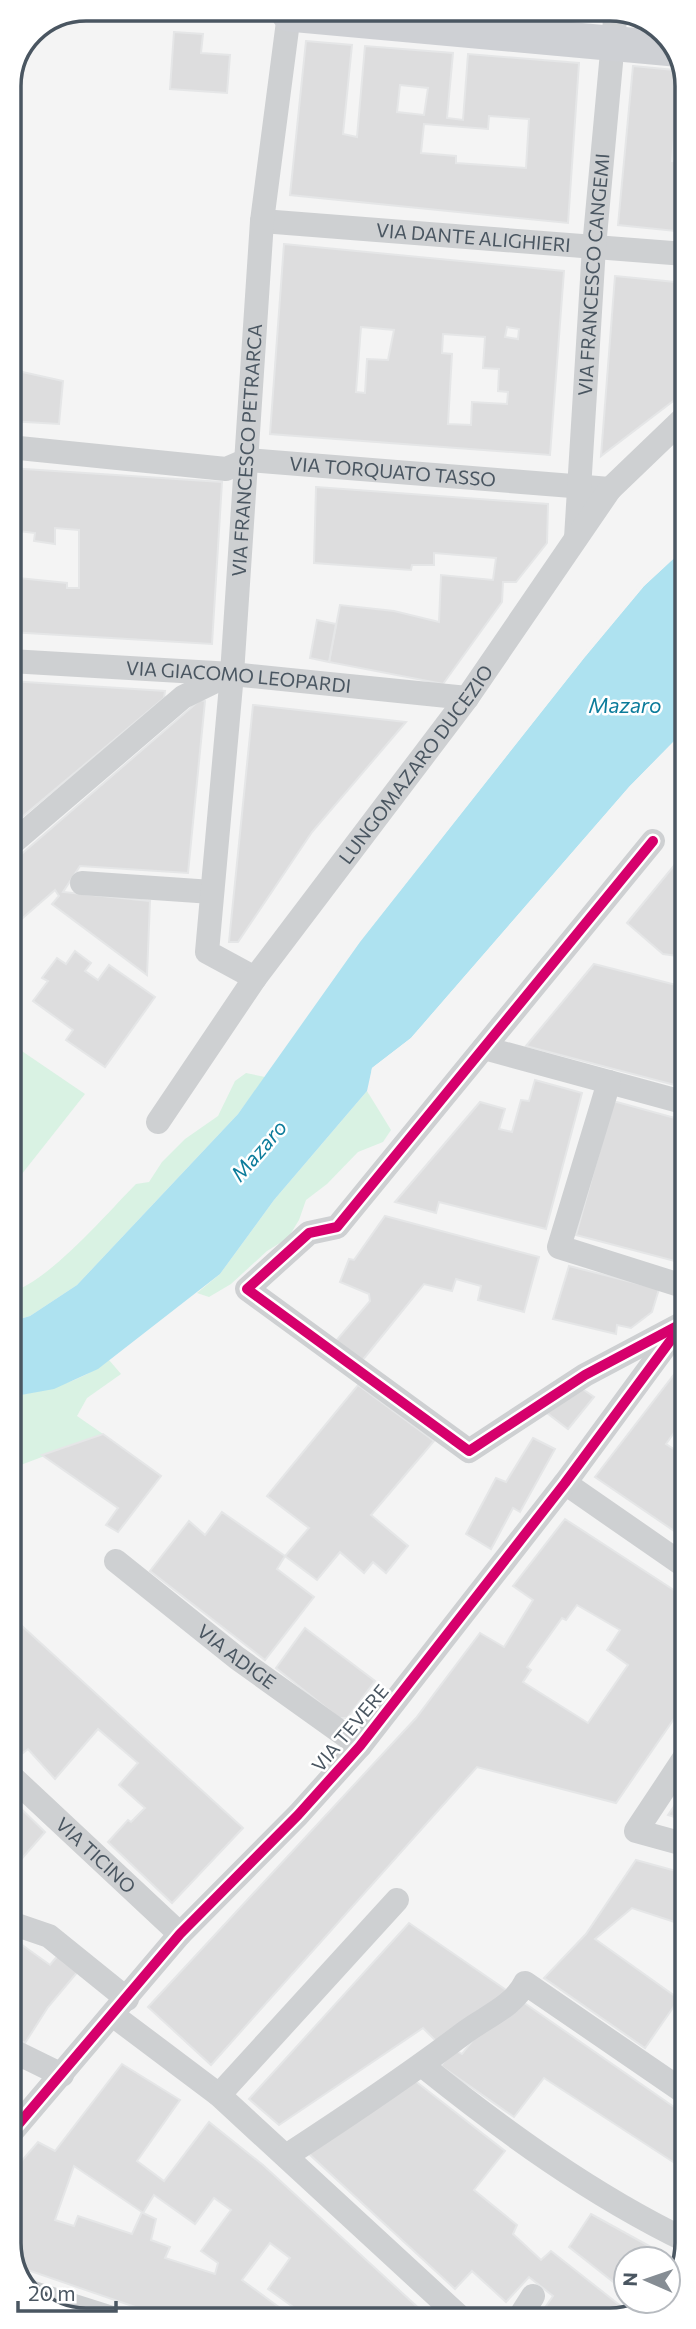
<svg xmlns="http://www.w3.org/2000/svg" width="696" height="2329" font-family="Commissioner,sans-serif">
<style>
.green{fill:#d9f2e3}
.water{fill:#aee2f0}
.pier{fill:#f4f4f4}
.building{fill:#ddddde;stroke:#e5e6e7;stroke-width:2;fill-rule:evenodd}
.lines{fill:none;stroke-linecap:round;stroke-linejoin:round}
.street{stroke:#ced0d2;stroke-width:24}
.secondary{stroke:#ced0d4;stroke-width:35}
.cycleway-casing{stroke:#fff;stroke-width:15}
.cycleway{stroke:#d6006c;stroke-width:10}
.labels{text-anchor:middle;stroke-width:5;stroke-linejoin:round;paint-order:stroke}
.street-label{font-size:19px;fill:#4a5661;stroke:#fff}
.water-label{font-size:21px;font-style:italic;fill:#0c7c9b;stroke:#fff}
.rim{fill:none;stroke:#4a5661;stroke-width:3.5}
</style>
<rect width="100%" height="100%" fill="#f4f4f4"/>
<g class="green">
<path d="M10 1043 85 1094 10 1189Z"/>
<path d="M246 1073 265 1077 238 1114 77 1285 30 1316 10 1322V1292C47 1284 108 1212 136 1184L149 1182 162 1162 185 1139 218 1116 235 1081Z"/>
<path d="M367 1091 391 1130 383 1142 358 1152 327 1184 306 1200 299 1220 288 1238 267 1251 231 1284 209 1297 197 1293 220 1274 274 1200Z"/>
<path d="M109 1360 121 1374 87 1398 77 1416 103 1434 10 1469V1397C46 1390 80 1383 109 1360Z"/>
</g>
<path class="water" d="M685 548V730L629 787 411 1038 372 1068 367 1091 274 1200 220 1274 98 1369 54 1389 10 1397V1322L30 1316 77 1285 238 1114 360 942 584 658 644 586Z"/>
<g class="pier">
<path d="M685 545V548L644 586 584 658 360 941 313 1007 310 1005 357 939 581 656 641 584Z"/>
<path d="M685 730V735L631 789 414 1040 375 1070 368 1095 372 1068 411 1038 629 787Z"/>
</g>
<g class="building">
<path d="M156 9H183L182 14H155Z"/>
<path d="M506 9H584V16Z"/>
<path d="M174 32 203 34 201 53 230 55 227 93 170 89Z"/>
<path d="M306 41 352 45 343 134 357 137 365 46 453 53 447 118 463 120 468 54 579 63 568 223 290 195ZM400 85 428 88 424 115 397 112ZM489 116 529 119 526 168 456 163V156L421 153 424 124 488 129Z"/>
<path d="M633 66 685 71V127L675 126 672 161 685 162V232L618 225Z"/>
<path d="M284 244 564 271 550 455 270 434ZM361 327 394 330 388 360 367 359 365 393 356 392ZM507 327 519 329 518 339 505 337ZM443 334 485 337 483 368 499 369 498 391 508 392 507 404 472 402 471 425 448 424 452 354 442 353Z"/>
<path d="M615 276 685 283V392L601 456Z"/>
<path d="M9 369 63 381 59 424 9 421Z"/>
<path d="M9 468 222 482 212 644 10 632 9 577 67 583V588H79V530L55 528V544L34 541 35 533 19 531V526L9 525Z"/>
<path d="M316 487 548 504 547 543 516 582H503L502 602 443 684 329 662 340 605 394 611 439 622 441 575 493 580 496 558 434 553V565H412L411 570 314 563Z"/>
<path d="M317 620 336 624 329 662 310 658Z"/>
<path d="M10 681 165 691 164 698 10 827Z"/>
<path d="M200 700 205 701 188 873 80 866 63 892 150 901 147 975 52 904 59 896 55 890 10 929V864Z"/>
<path d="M253 705 406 722 312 832 238 942H229Z"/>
<path d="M686 851V955L684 957 663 954 627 923Z"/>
<path d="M75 951 91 963 85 971 98 980 109 965 155 997 105 1067 66 1040 73 1030 33 1001 48 981 42 978 57 958 66 964Z"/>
<path d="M594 964 684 987 686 980V1088L526 1046Z"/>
<path d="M535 1080 582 1093 546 1229 439 1202 436 1213 395 1202 480 1102 505 1109 499 1129 512 1132 521 1100 529 1101Z"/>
<path d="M613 1101 686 1121V1264L576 1235Z"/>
<path d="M385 1216 539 1257 524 1312 478 1300 481 1286 456 1279 452 1291 424 1284 361 1362 335 1342 370 1301 369 1294 340 1282 349 1259 354 1260Z"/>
<path d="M569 1266 659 1289 652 1312 631 1328 617 1325 616 1334 553 1319Z"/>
<path d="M686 1359V1436L676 1430 666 1444 686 1457V1539L595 1477Z"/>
<path d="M358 1385 434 1441 371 1515 408 1546 386 1573 373 1562 364 1573 340 1552 317 1580 285 1556 309 1528 267 1496Z"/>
<path d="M581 1388 594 1397 568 1429 547 1413Z"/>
<path d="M103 1434 161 1476 118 1532 106 1525 118 1508 42 1455Z"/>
<path d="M533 1438 555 1449 520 1512 513 1508 491 1549 466 1534 496 1478 506 1482Z"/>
<path d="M222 1512 285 1556 277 1569 314 1597 265 1660 150 1571 189 1521 205 1535Z"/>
<path d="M565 1519 686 1598 687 1700 616 1803 477 1767 211 2065 148 2007 416 1718 480 1633 504 1647 533 1600 513 1586ZM577 1605 620 1630 607 1650 628 1665 588 1723 523 1682 531 1670 527 1667 562 1618 566 1620Z"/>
<path d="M11 1616 243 1828 172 1903 108 1842 128 1820 131 1822 145 1808 119 1785 138 1763 98 1729 55 1779 28 1749 23 1753 11 1743Z"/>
<path d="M305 1628 375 1681 347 1718H339L276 1668Z"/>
<path d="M687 1788V1821L668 1815Z"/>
<path d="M11 1799 45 1832 11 1871Z"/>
<path d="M636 1860 687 1874V1926L632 1908 595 1939 679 1999 645 2048 544 1978 586 1934Z"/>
<path d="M409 1923 509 1992 438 2043 423 2028 279 2125 249 2099Z"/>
<path d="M11 1937 50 1965 59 1954 80 1969 48 2007 25 2043 11 2037Z"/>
<path d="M523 2002 687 2116V2171L544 2078 514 2117 441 2066 453 2049 462 2054 477 2035Z"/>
<path d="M122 2064 180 2100 137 2161 164 2181 209 2122 263 2165 424 2313 410 2319H333L324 2313 319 2319H310L268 2289 290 2258 270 2243 242 2280 295 2319 173 2320 13 2265 11 2173 38 2142 55 2151ZM74 2166 142 2212 132 2234 78 2216 74 2226 55 2220ZM154 2195 195 2224 214 2198 231 2210 201 2251 218 2263 215 2274 165 2258 170 2247 151 2240 156 2219 143 2213Z"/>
<path d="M414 2080 505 2151 474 2190 517 2225 513 2234 541 2260 551 2251 622 2307 628 2301H655L629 2318H538L553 2296 529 2277 506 2302 472 2271 455 2289 308 2153Z"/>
<path d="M591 2214 680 2263 671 2290 668 2292V2259H626V2292L569 2247Z"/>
</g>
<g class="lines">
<g class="street">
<path id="s1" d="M262 221 685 254"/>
<path id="s2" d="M9 447 226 469 247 460 610 489"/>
<path id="s3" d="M576 538 594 247 616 9"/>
<path id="s4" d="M10 661 232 674 467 698"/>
<path d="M653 841 337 1227 309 1233 247 1289 469 1451 585 1375 683 1323"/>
<path d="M10 845 183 697 228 675"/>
<path d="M82 883 212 892"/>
<path id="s5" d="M255 978 207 952 232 674 262 221 289 14"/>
<path d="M484 1048 686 1103"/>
<path d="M609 1082 559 1247 686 1287"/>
<path id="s6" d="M158 1122 255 978 467 698 610 489 685 417"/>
<path d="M565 1483 686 1567"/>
<path id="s7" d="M116 1561 237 1658 360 1746"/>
<path d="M687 1754 636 1831 687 1845"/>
<path id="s8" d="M11 1776 180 1934"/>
<path d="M11 1923 49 1936 127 1999"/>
<path d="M114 2016 219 2095 461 2318"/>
<path d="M11 2050 62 2075"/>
<path d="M423 2066C505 2132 592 2195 687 2241"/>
<path d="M219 2095 397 1900"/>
<path d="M11 2133 180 1934 298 1815 360 1746 565 1483 678 1329"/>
<path d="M286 2156C346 2117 406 2077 464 2033 485 2017 513 2007 525 1983L687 2094"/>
<path d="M30 2292 118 2320"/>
<path d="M519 2318 533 2296"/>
</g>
<path class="secondary" d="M289 9V14L674 49"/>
<g class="cycleway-casing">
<g id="cycleway">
<path d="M653 841 337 1227 309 1233 247 1289 469 1451 585 1375 683 1323"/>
<path d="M11 2133 180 1934 298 1815 360 1746 565 1483 679 1329"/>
</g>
</g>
<use href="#cycleway" class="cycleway"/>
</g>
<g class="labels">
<g class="street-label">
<text dy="7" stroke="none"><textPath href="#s1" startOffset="212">VIA DANTE ALIGHIERI</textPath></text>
<text dy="7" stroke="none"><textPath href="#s3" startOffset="264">VIA FRANCESCO CANGEMI</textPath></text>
<text dy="7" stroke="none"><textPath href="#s5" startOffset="558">VIA FRANCESCO PETRARCA</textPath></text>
<text dy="7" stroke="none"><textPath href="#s2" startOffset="387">VIA TORQUATO TASSO</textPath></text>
<text dy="7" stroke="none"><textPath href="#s4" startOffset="229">VIA GIACOMO LEOPARDI</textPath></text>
<text dy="7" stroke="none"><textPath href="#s6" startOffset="441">LUNGOMAZARO DUCEZIO</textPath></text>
<text dy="7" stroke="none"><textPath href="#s7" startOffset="154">VIA ADIGE</textPath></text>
<text transform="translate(350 1728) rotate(-50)" y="7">VIA TEVERE</text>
<text dy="7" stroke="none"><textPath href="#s8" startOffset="116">VIA TICINO</textPath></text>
</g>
<g class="water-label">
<text x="625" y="713">Mazaro</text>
<text transform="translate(259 1151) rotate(-49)" y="7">Mazaro</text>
</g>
</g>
<path d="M0 0H696V2329H0ZM86 21H610A65 65 0 0 1 675 86V2243A65 65 0 0 1 610 2308H86A65 65 0 0 1 21 2243V86A65 65 0 0 1 86 21Z" fill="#fff" fill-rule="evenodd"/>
<path class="rim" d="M86 21H610A65 65 0 0 1 675 86V2243A65 65 0 0 1 610 2308H86A65 65 0 0 1 21 2243V86A65 65 0 0 1 86 21Z"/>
<g transform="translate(647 2280) rotate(272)"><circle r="33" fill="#ffffff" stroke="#b7bbc0" stroke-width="2"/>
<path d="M0-5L12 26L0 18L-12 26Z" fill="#868d94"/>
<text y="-10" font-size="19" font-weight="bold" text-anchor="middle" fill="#4a5661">N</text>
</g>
<path d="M18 2301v10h98v-10" fill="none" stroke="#4a5661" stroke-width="3.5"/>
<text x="28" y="2301" font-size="21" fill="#4a5661" stroke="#ffffff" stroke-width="5" paint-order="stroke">20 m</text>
</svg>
